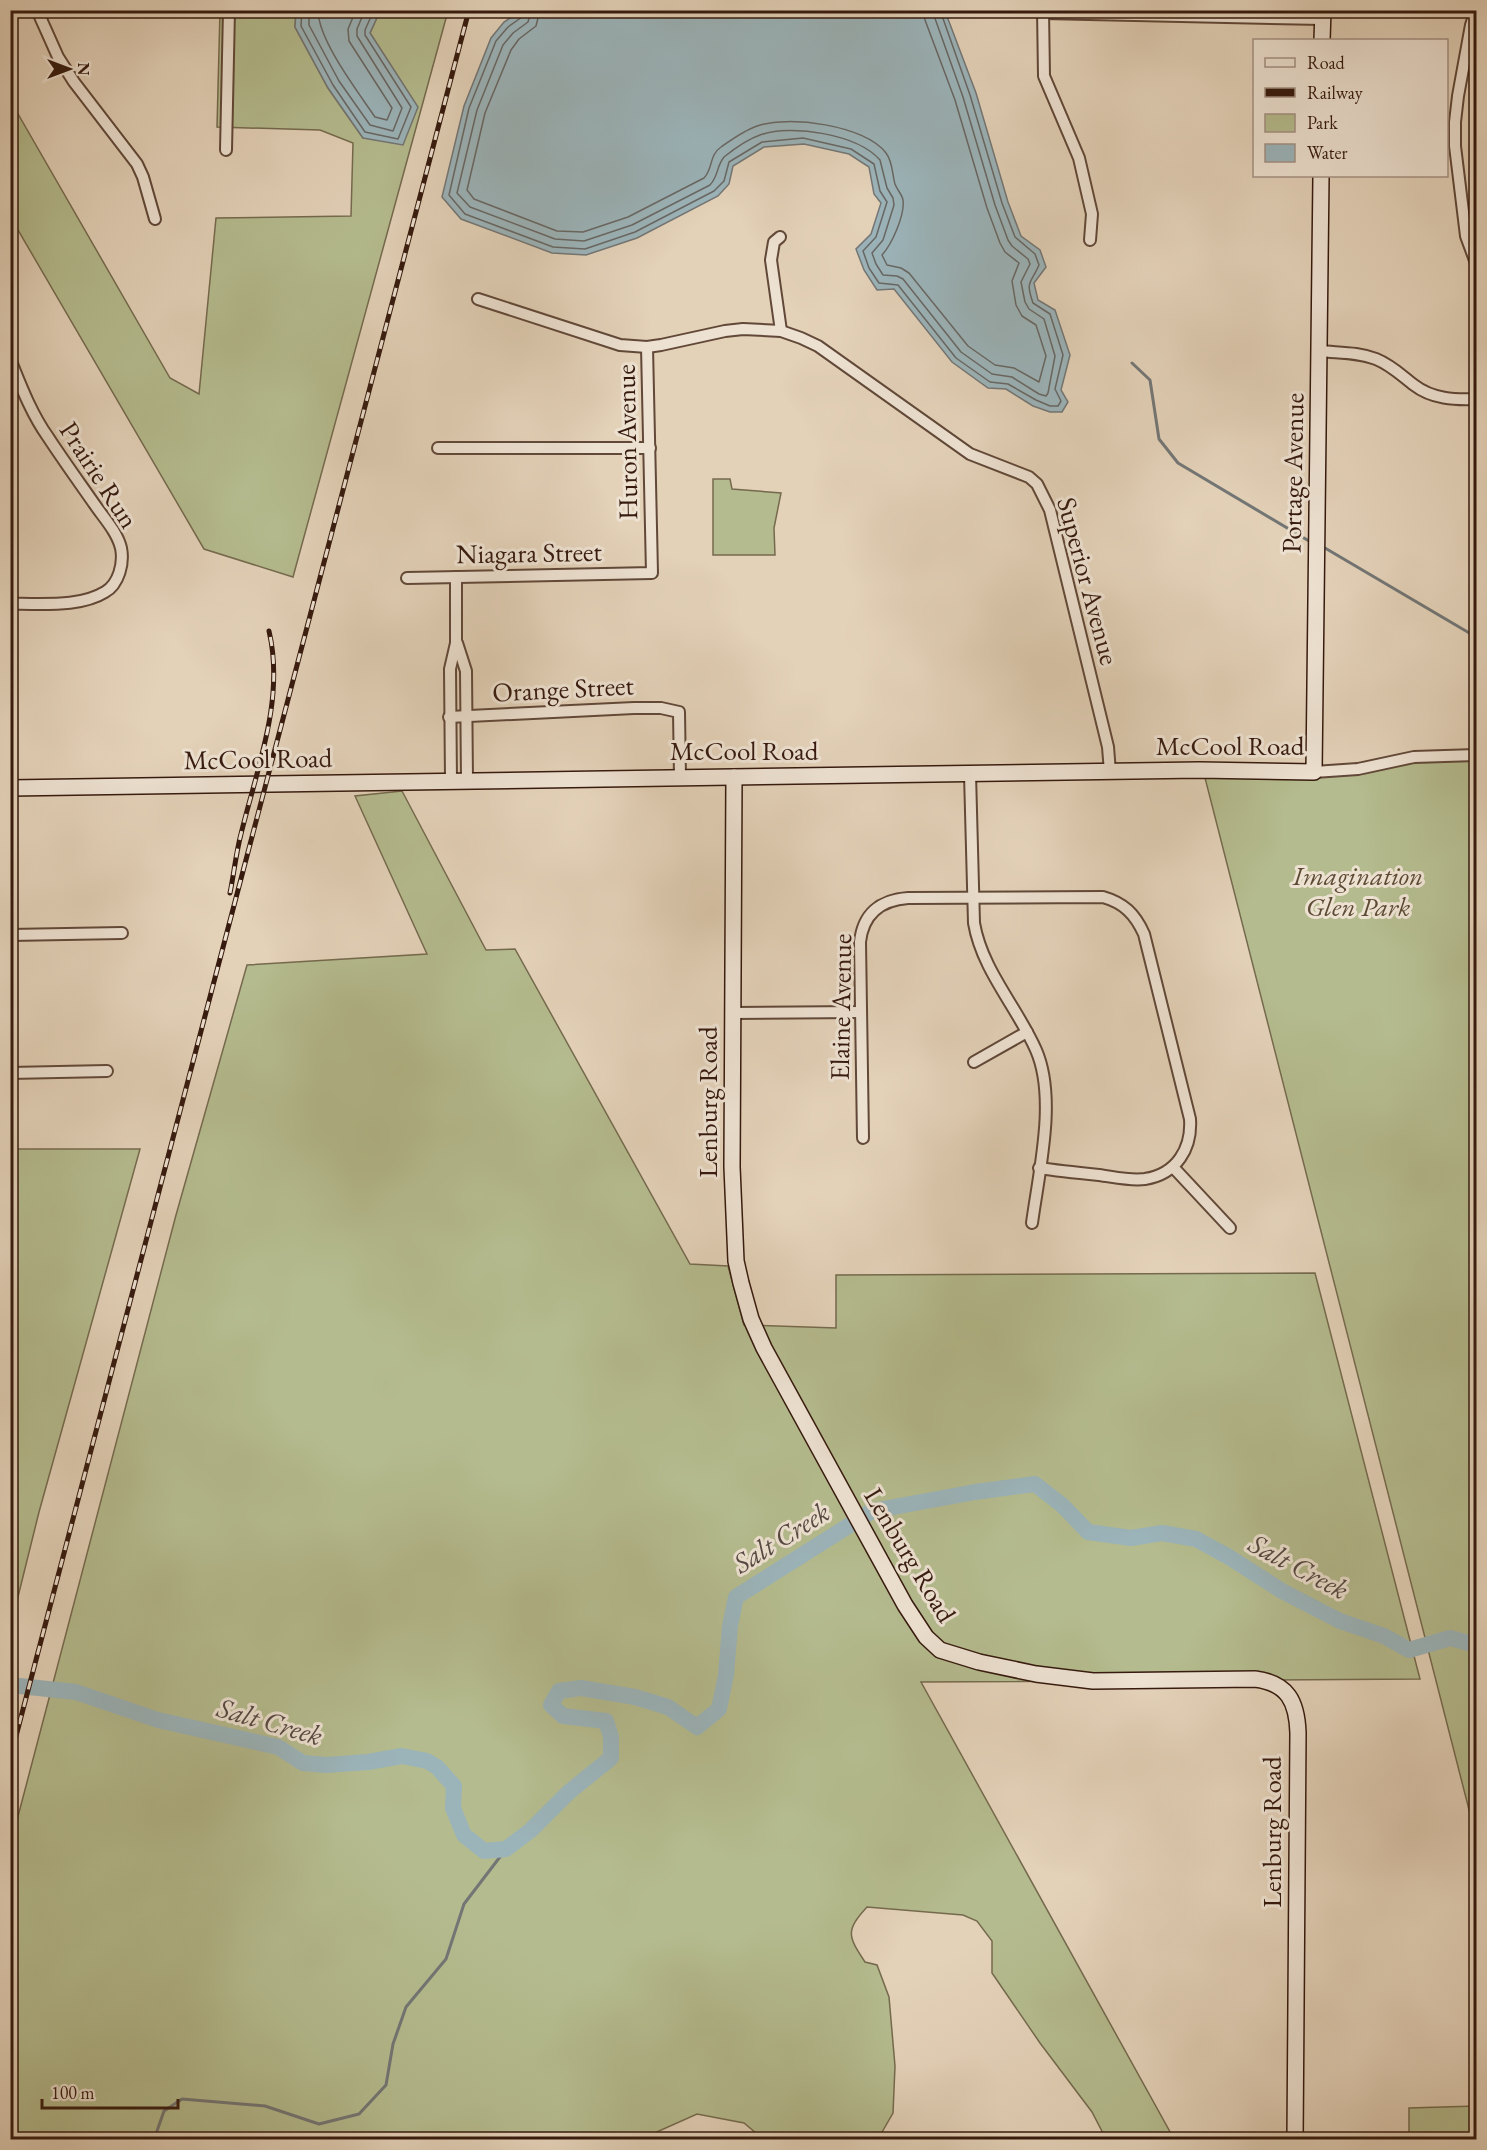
<svg xmlns="http://www.w3.org/2000/svg" width="1487" height="2150" font-family="'EB Garamond',serif">
<style>
.green{fill:#b4bb8e;stroke:#756a4e;stroke-width:1.5}
.water{fill:#9bb4ba;stroke:#737675;stroke-width:1.5}
.lines{fill:none;stroke-linecap:round;stroke-linejoin:round}
.shore{stroke:#686764;stroke-width:1.5}
.stream{stroke:#737675;stroke-width:3}
.river{stroke:#9bb4ba;stroke-width:16}
.street-casing{stroke:#614838;stroke-width:14}
.secondary-casing{stroke:#361a0e;stroke-width:18}
.street{stroke:#ede1d1;stroke-width:10}
.secondary{stroke:#ede1d1;stroke-width:15}
.rail-casing{stroke:#361a0e;stroke-width:5}
.rail{stroke:#ede1d1;stroke-width:3;stroke-dasharray:9;stroke-linecap:butt}
.labels{text-anchor:middle;stroke-width:6;stroke-linejoin:round;paint-order:stroke}
.street-label{font-size:27px;fill:#361a0e;stroke:#ede1d1}
.park-label{font-size:27px;font-style:italic;fill:#5c4a34;stroke:#ede1d1}
.water-label{font-size:28px;font-style:italic;fill:#544842;stroke:#ede1d1}
</style>
<rect width="100%" height="100%" fill="#e3d1b8"/>
<filter id="stains"><feTurbulence type="fractalNoise" baseFrequency=".00333" numOctaves="4"/><feColorMatrix values="0 0 0 0 .2 0 0 0 0 .09 0 0 0 0 .02 0 0 0 .5 -.17"/></filter>
<radialGradient id="worn" r=".72"><stop offset=".6" stop-color="#630" stop-opacity="0"/><stop offset="1" stop-color="#630" stop-opacity=".3"/></radialGradient>
<g class="green">
<path d="M220 11H296L295 27 328 88 363 138 417 106 370 33 380 11H448L293 577 204 549 11 218 10 100 170 378 199 394 216 218 351 216 353 143 320 130 217 127Z"/>
<path d="M713 479H730L732 489 781 493 774 528 775 555H713Z"/>
<path d="M1411 761H1476V1837L1204 774Z"/>
<path d="M402 791 486 950 515 949 690 1264 728 1266 744 1325 836 1328V1275L1315 1273 1420 1679 921 1682 1174 2139H1106L1092 2112 1040 2043 992 1973V1941L977 1921 963 1915 867 1907C845 1931 848 1936 865 1962L877 1965 889 1997 895 2066 893 2113 878 2139H763L744 2123 697 2114 650 2135 636 2140H11V1843L176 1215 247 965 427 954 355 796Z"/>
<path d="M11 1149H140L39 1512 11 1625Z"/>
<path d="M1476 2106V2139H1409V2108Z"/>
</g>
<g class="water">
<path d="M296 11H380L370 33 418 107 403 145 363 138 328 88 295 27Z"/>
<path d="M521 11H945L976 93 1008 202 1021 236 1040 250 1046 267 1034 283 1038 300 1055 310 1070 355 1061 390 1068 402 1062 412H1050L1033 406 1006 389 988 388 952 362 894 289 877 290 864 270 856 249 871 234 881 203 874 194 869 167 849 154 804 144 764 147 733 166 729 184 718 196 637 238 586 255 552 253 461 219 442 197 464 106 491 38 504 22Z"/>
</g>
<g class="lines">
<g class="shore">
<path d="M302 10 301 26 333 85 365 132 398 139 411 107 365 35V30L374 10"/>
<path d="M309 10V25L339 81 370 125 393 131 402 108 357 36V29L365 10"/>
<path d="M318 10C318 40 358 92 375 117L387 120 392 108 349 41 348 29 356 10"/>
<path d="M524 10 522 17 508 27 496 41 469 108 449 195 465 214 553 247 585 249 635 232 714 191 724 181 729 162 762 142 803 138 851 149 874 164 880 191 887 202 876 237 863 251 869 268 879 283 898 285 956 358 990 382 1008 384 1036 400 1050 406H1058L1061 401 1055 389 1063 355 1050 314 1033 303C1025 280 1031 284 1039 265L1035 254 1015 237 1002 203 970 95 940 10"/>
<path d="M531 10 528 22 513 33 503 45 477 110 457 193 470 207 555 239 584 241 632 225 710 185C719 175 716 167 724 157 734 149 748 139 760 135 792 124 857 134 880 160L887 188 893 198 894 205 883 240 872 253 876 264 883 275 897 276 903 279 961 352 992 374 1012 377 1039 394 1046 396 1048 393 1055 356 1044 319 1029 309 1025 302 1021 282 1030 264 1028 259 1012 246 1008 240 995 205 963 97 932 10"/>
<path d="M540 10 536 26 519 39 511 50 485 113 467 190 474 199 557 231 583 232 628 217 704 178C713 169 709 155 721 147 731 140 745 130 757 126 788 115 865 125 886 153 893 162 892 174 895 184 897 190 902 194 903 200 905 215 892 244 882 255L887 265 901 268 909 273 968 346 995 365 1014 368 1039 382 1046 356 1036 325 1022 316 1016 305 1012 281 1019 263 1005 252 1000 243 987 208 955 100 925 20 923 10"/>
</g>
<g class="stream">
<path d="M1132 363 1150 380 1159 439 1178 463 1309 541"/>
<path d="M1325 548 1471 634H1476"/>
<path d="M160 2140 157 2131 164 2111 182 2099 265 2106 319 2124 359 2114 386 2085 393 2044 406 2007 446 1959 464 1904 506 1849"/>
</g>
<path class="river" d="M10 1685 76 1692 158 1720 278 1747 303 1763 326 1765 368 1762 402 1756 427 1761 437 1767 454 1786 453 1808 464 1835 484 1851 506 1849 531 1830 569 1792 611 1758V1737L606 1721 563 1716 551 1705 559 1691 581 1688 635 1697 668 1707 697 1727 719 1709 726 1675 730 1626 736 1597 872 1511 975 1492 1035 1484 1062 1505 1088 1532 1131 1538 1162 1533 1196 1539 1229 1557 1282 1591 1340 1621 1384 1636 1409 1650 1450 1638 1476 1645"/>
<g class="street-casing">
<g id="street">
<path d="M37 10 58 57 74 82 137 164 143 177 155 219"/>
<path d="M1043 10 1044 76 1079 158 1092 214 1090 240"/>
<path d="M1476 10 1471 25 1458 96 1455 122V146L1466 236 1476 263"/>
<path d="M1043 13 1322 19"/>
<path d="M226 150 229 10"/>
<path d="M780 237 774 242 771 260 781 331"/>
<path d="M478 299 620 345 647 347 661 345 725 331 743 329 781 331 801 338 818 346 970 454 1029 477 1037 484 1050 510 1108 747 1110 772"/>
<path d="M1320 351C1339 353 1358 352 1376 359 1391 365 1401 375 1414 385 1432 399 1455 400 1476 399"/>
<path d="M10 359C21 386 31 413 48 437 63 460 79 482 95 505 104 518 117 532 121 548 124 563 119 584 105 592 79 608 40 603 10 604"/>
<path d="M438 448H650"/>
<path d="M407 578 652 573 647 347"/>
<path d="M457 643 466 671 467 781"/>
<path d="M449 717 634 708H661L679 712 680 777"/>
<path d="M1314 772 1358 769 1414 757 1476 755"/>
<path d="M970 774 974 923C982 970 1017 1007 1036 1050 1057 1098 1039 1171 1032 1223"/>
<path d="M451 781 450 669 456 643V577"/>
<path d="M10 935 122 933"/>
<path d="M733 1013 861 1012"/>
<path d="M974 1062 1027 1032"/>
<path d="M10 1073 107 1071"/>
<path d="M863 1138 860 942C863 914 880 900 908 898L1103 897C1124 903 1135 914 1144 934L1190 1119C1192 1148 1177 1174 1145 1179 1130 1181 1114 1177 1099 1175 1079 1173 1059 1171 1039 1168"/>
<path d="M1173 1167 1230 1228"/>
</g>
</g>
<g class="secondary-casing">
<g id="secondary">
<path d="M1322 40 1323 10"/>
<path d="M734 777 732 1167 736 1261 741 1283 751 1319 764 1348 905 1605 926 1637 940 1650 979 1662 1036 1674 1093 1681 1255 1679C1288 1683 1297 1702 1298 1733L1295 2140"/>
<path d="M10 788 1199 770 1314 772 1321 176"/>
</g>
</g>
<use href="#street" class="street"/>
<use href="#secondary" class="secondary"/>
<g class="rail-casing">
<g id="rail">
<path d="M230 893C234 873 236 853 241 834 257 768 285 699 269 631"/>
<path d="M10 1759 469 10"/>
</g>
</g>
<use href="#rail" class="rail"/>
</g>
<g class="labels">
<g class="street-label">
<text transform="translate(627 442) rotate(-91)" y="9">Huron Avenue</text>
<text transform="translate(1293 473) rotate(-89)" y="9">Portage Avenue</text>
<text transform="translate(99 475) rotate(57)" y="9">Prairie Run</text>
<text transform="translate(529 553) rotate(-1)" y="9">Niagara Street</text>
<text transform="translate(1088 581) rotate(75)" y="9">Superior Avenue</text>
<text transform="translate(563 689) rotate(-3)" y="9">Orange Street</text>
<text x="1230" y="755">McCool Road</text>
<text x="744" y="760">McCool Road</text>
<text transform="translate(258 759) rotate(-1)" y="9">McCool Road</text>
<text transform="translate(841 1007) rotate(-89)" y="9">Elaine Avenue</text>
<text transform="translate(708 1102) rotate(-90)" y="9">Lenburg Road</text>
<text transform="translate(910 1555) rotate(59)" y="9">Lenburg Road</text>
<text transform="translate(1272 1832) rotate(-90)" y="9">Lenburg Road</text>
</g>
<g class="park-label">
<text x="1358" y="885">Imagination<tspan x="1358" dy="31">Glen Park</tspan></text>
</g>
<g class="water-label">
<text transform="translate(781 1537) rotate(-32)" y="10">Salt Creek</text>
<text transform="translate(1299 1566) rotate(28)" y="10">Salt Creek</text>
<text transform="translate(270 1721) rotate(16)" y="10">Salt Creek</text>
</g>
</g>
<rect width="1487" height="2150" fill="none" stroke="#e3d1b8" stroke-width="36"/>
<rect x="12" y="12" width="1463" height="2126" fill="none" stroke="#361a0e" stroke-width="3"/>
<rect x="18" y="18" width="1451" height="2114" fill="none" stroke="#361a0e" stroke-width="1.5"/>
<rect x="1253" y="39" width="195" height="138" fill="#ede1d1" stroke="#a49183" stroke-width="1.5"/>
<rect x="1265" y="58" width="30" height="9" fill="#ede1d1" stroke="#a49183" stroke-width="1.5"/>
<text x="1307" y="69" font-size="18" fill="#361a0e">Road</text>
<rect x="1265" y="88" width="30" height="9" fill="#361a0e" stroke="#a49183" stroke-width="1.5"/>
<text x="1307" y="99" font-size="18" fill="#361a0e">Railway</text>
<rect x="1265" y="114" width="30" height="18" fill="#b4bb8e" stroke="#a49183" stroke-width="1.5"/>
<text x="1307" y="129" font-size="18" fill="#361a0e">Park</text>
<rect x="1265" y="144" width="30" height="18" fill="#9bb4ba" stroke="#a49183" stroke-width="1.5"/>
<text x="1307" y="159" font-size="18" fill="#361a0e">Water</text>
<g transform="translate(69 69) rotate(90)" stroke="#ede1d1" stroke-width="4.5" paint-order="stroke">
<path d="M0-4.5L10 22L0 15L-10 22Z" fill="#361a0e"/>
<text y="-9" font-size="16" font-weight="bold" text-anchor="middle" fill="#361a0e">N</text>
</g>
<path d="M42 2099v9h136v-9" fill="none" stroke="#361a0e" stroke-width="3"/>
<text x="51" y="2099" font-size="18" fill="#361a0e" stroke="#ede1d1" stroke-width="4.5" paint-order="stroke">100 m</text>
<rect width="100%" height="100%" filter="url(#stains)"/>
<rect width="100%" height="100%" fill="url(#worn)"/>
</svg>
